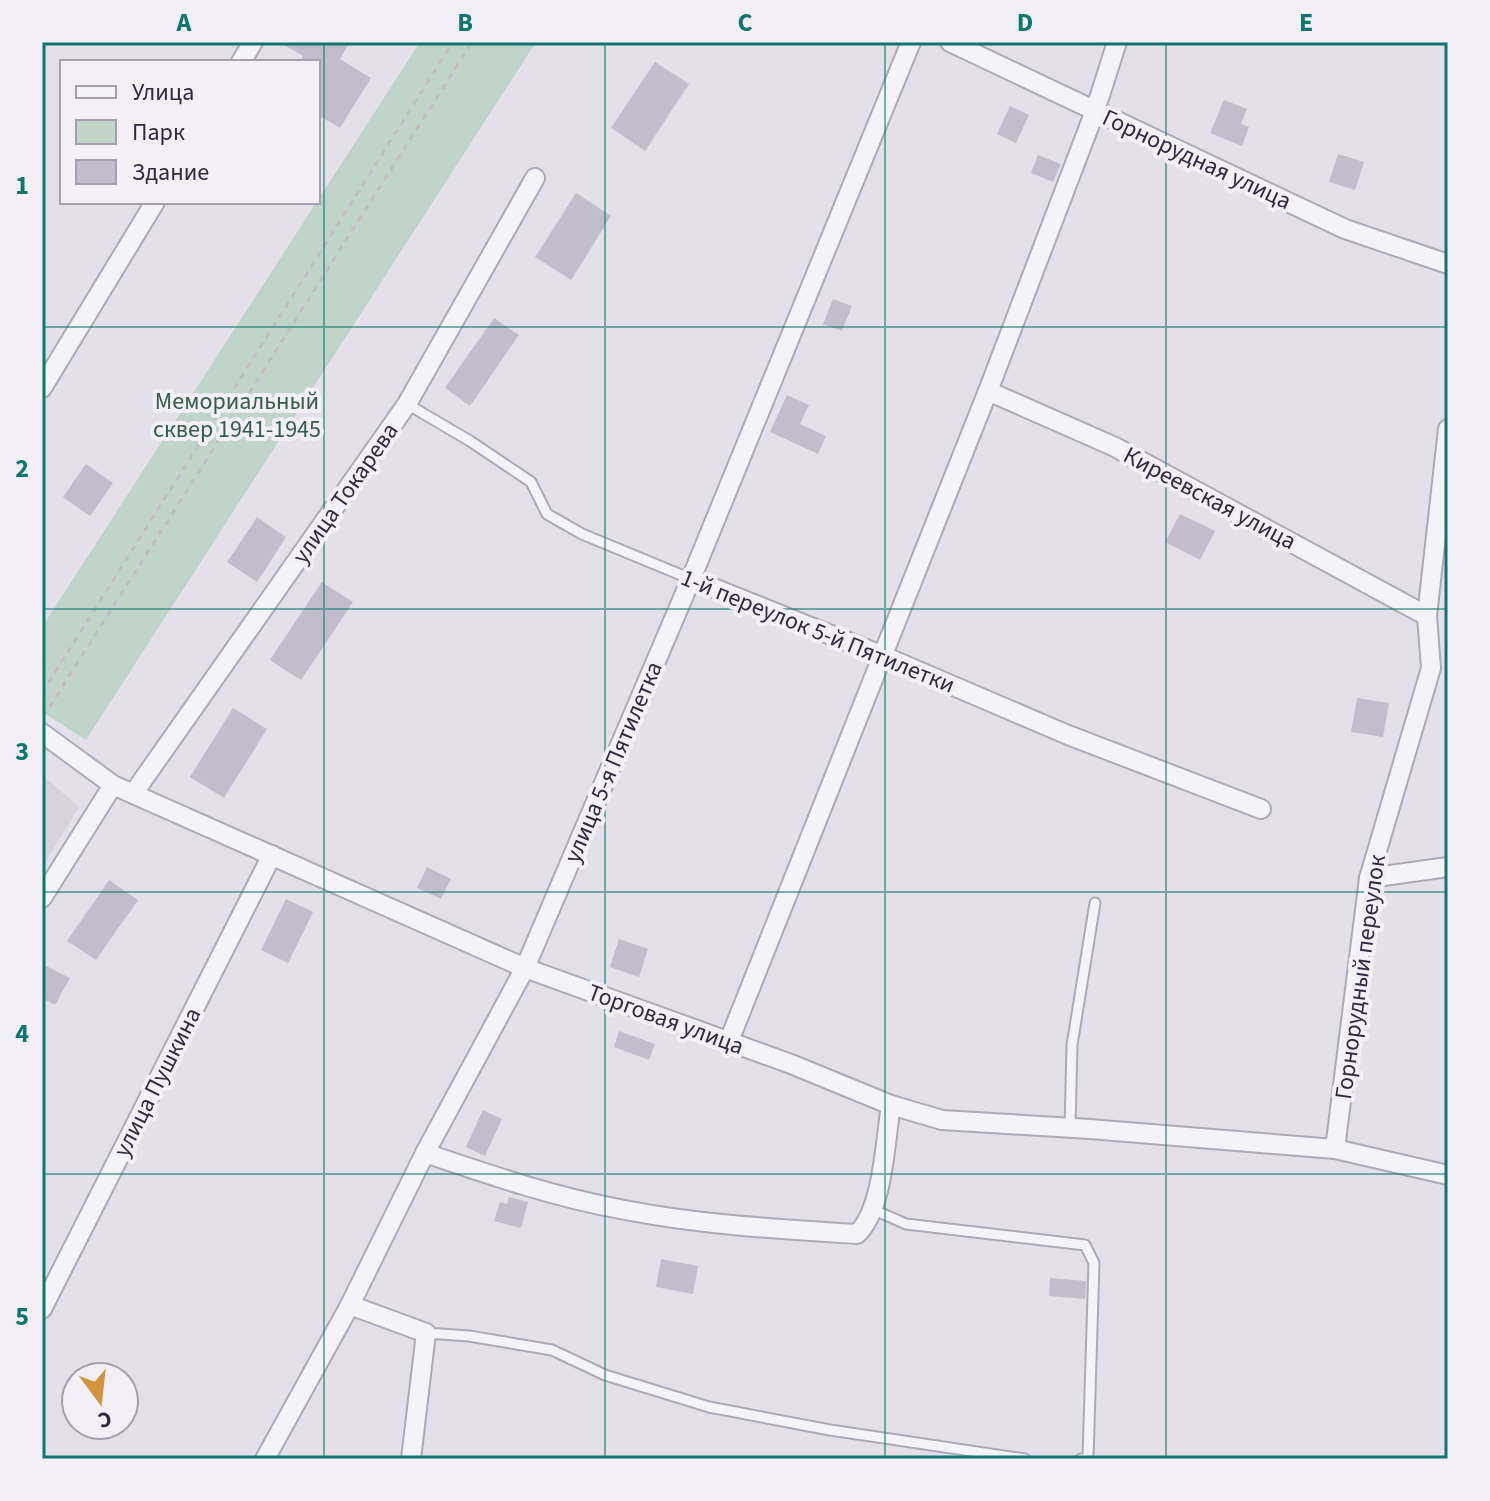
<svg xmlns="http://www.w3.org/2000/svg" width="1490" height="1501" font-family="'Source Sans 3',sans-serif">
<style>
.built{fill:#d6d2de}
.green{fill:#c1d4c9}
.building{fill:#c2bdcc}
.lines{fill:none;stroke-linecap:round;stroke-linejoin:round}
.lane-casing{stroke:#aea9b7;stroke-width:13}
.street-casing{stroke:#aea9b7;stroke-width:22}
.path{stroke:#c1bec8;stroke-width:3;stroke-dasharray:6 6;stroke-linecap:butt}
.lane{stroke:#f4f3f7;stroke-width:9}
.street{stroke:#f4f3f7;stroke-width:18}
.grid{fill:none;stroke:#0f766e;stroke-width:2;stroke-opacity:0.55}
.labels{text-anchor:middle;stroke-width:8;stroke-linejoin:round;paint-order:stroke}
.street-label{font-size:24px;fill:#312841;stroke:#f2eff7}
.park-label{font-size:24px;fill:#355e4a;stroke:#f2eff7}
.neatline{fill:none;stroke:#0f766e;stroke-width:3}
.grid-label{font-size:26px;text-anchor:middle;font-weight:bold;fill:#0f766e}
</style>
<rect width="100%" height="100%" fill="#e3e0e9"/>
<path class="built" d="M42 775 79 807 42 867Z"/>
<path class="green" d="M420 42H536L86 740 42 712V627Z"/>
<g class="building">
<path d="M279 42H350L340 59 371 78 340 128 318 115V62H300L303 56Z"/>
<path d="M655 62 689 84 645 151 611 128Z"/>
<path d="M1224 100 1247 109 1241 124 1249 127 1242 146 1210 133Z"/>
<path d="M1010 106 1029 115 1016 143 997 134Z"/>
<path d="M1338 154 1364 162 1355 190 1329 182Z"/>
<path d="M1038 155 1061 164 1053 182 1031 173Z"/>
<path d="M576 193 611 216 571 280 535 257Z"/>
<path d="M833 299 852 306 842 331 823 324Z"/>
<path d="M494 318 519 335 470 406 445 388Z"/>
<path d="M787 395 809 405 800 424 826 436 818 454 770 432Z"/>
<path d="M86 464 113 483 90 516 63 497Z"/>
<path d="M1180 514 1215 531 1200 560 1165 542Z"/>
<path d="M257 517 286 537 257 582 227 562Z"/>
<path d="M322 582 353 602 301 680 270 660Z"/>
<path d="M1357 698 1389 703 1383 737 1351 732Z"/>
<path d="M233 708 267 729 224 798 190 777Z"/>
<path d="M427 867 451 879 441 899 417 888Z"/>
<path d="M109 880 138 900 96 960 67 941Z"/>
<path d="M286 899 313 912 288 963 261 950Z"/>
<path d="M619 939 648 949 639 977 610 967Z"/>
<path d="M42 964 70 978 55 1005 42 998Z"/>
<path d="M619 1031 655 1044 649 1060 614 1047Z"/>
<path d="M483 1110 502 1119 485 1156 466 1147Z"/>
<path d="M509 1197 528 1202 521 1228 494 1221 500 1202 507 1204Z"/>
<path d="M661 1259 698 1266 693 1294 656 1287Z"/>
<path d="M1050 1278 1086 1281 1085 1299 1049 1296Z"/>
</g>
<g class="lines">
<g class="lane-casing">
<g id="lane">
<path d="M407 404 470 441 531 482 547 514 582 534 691 579"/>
<path d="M1070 1128 1072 1045 1095 903"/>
<path d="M874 1210 906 1224 1085 1245 1094 1263 1088 1458 1081 1459"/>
<path d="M426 1333 469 1336 552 1350 605 1375 709 1407 830 1430 1025 1459"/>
</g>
</g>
<g class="street-casing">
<g id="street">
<path d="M950 42 1345 229 1448 264"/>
<path d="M241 62 253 42"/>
<path d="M42 388 155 202"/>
<path d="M988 391 1115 447 1427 616"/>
<path d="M691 579 881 655 1068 735 1261 809"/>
<path d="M42 733 113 785 525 968 791 1064 891 1105 942 1120 1090 1129 1335 1149 1448 1175"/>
<path d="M133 794 407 404 535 178"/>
<path d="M1369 878 1448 867"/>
<path d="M42 898 113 785"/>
<path d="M729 1041 988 391 1095 111 1117 42"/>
<path d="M1335 1149 1369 878 1431 668 1427 616 1448 429"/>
<path d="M425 1153C490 1175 557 1198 625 1210 701 1225 780 1229 857 1234 883 1210 885 1142 891 1105"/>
<path d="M350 1305 426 1333 411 1459"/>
<path d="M42 1309 272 855"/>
<path d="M265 1459 350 1305 425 1153 525 968 691 579 911 42"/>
</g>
</g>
<g class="path">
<path d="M42 693 453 42"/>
<path d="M43 717 472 42"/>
</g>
<use href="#lane" class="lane"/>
<use href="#street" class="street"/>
</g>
<path class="grid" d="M324 42V1459M605 42V1459M885 42V1459M1166 42V1459M42 327H1448M42 609H1448M42 892H1448M42 1174H1448"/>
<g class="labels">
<g class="street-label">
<text transform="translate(1197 159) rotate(25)" y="8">Горнорудная улица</text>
<text transform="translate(345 493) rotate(-55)" y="8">улица Токарева</text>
<text transform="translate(1210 498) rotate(28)" y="8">Киреевская улица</text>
<text transform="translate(818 631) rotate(22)" y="8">1-й переулок 5-й Пятилетки</text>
<text transform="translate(613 762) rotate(-67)" y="8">улица 5-я Пятилетка</text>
<text transform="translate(1360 977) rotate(-82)" y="8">Горнорудный переулок</text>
<text transform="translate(666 1019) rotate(20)" y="8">Торговая улица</text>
<text transform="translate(157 1082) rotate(-63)" y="8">улица Пушкина</text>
</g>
<g class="park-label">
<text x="237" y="409">Мемориальный<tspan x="237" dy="28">сквер 1941-1945</tspan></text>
</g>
</g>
<rect width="1490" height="1501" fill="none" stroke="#f2eff7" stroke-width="88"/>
<rect x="60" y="60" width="260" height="144" fill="#f2eff7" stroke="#a59fae" stroke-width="2"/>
<rect x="76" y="86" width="40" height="12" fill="#f4f3f7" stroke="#a59fae" stroke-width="2"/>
<text x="132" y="100" font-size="24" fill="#312841">Улица</text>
<rect x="76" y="120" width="40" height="24" fill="#c1d4c9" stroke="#a59fae" stroke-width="2"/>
<text x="132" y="140" font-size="24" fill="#312841">Парк</text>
<rect x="76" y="160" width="40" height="24" fill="#c2bdcc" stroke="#a59fae" stroke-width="2"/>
<text x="132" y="180" font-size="24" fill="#312841">Здание</text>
<g transform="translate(100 1401) rotate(165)"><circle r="38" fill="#f2eff7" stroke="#a59fae" stroke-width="2"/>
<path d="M0-6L14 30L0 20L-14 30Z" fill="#d39440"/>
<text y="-12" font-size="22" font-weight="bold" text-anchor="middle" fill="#312841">С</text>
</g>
<rect x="44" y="44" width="1402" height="1413" class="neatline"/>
<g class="grid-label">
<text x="184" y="31">A</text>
<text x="465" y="31">B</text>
<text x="745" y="31">C</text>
<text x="1025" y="31">D</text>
<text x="1306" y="31">E</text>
<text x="22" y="194">1</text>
<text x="22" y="477">2</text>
<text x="22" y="760">3</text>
<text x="22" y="1042">4</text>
<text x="22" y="1325">5</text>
</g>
</svg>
